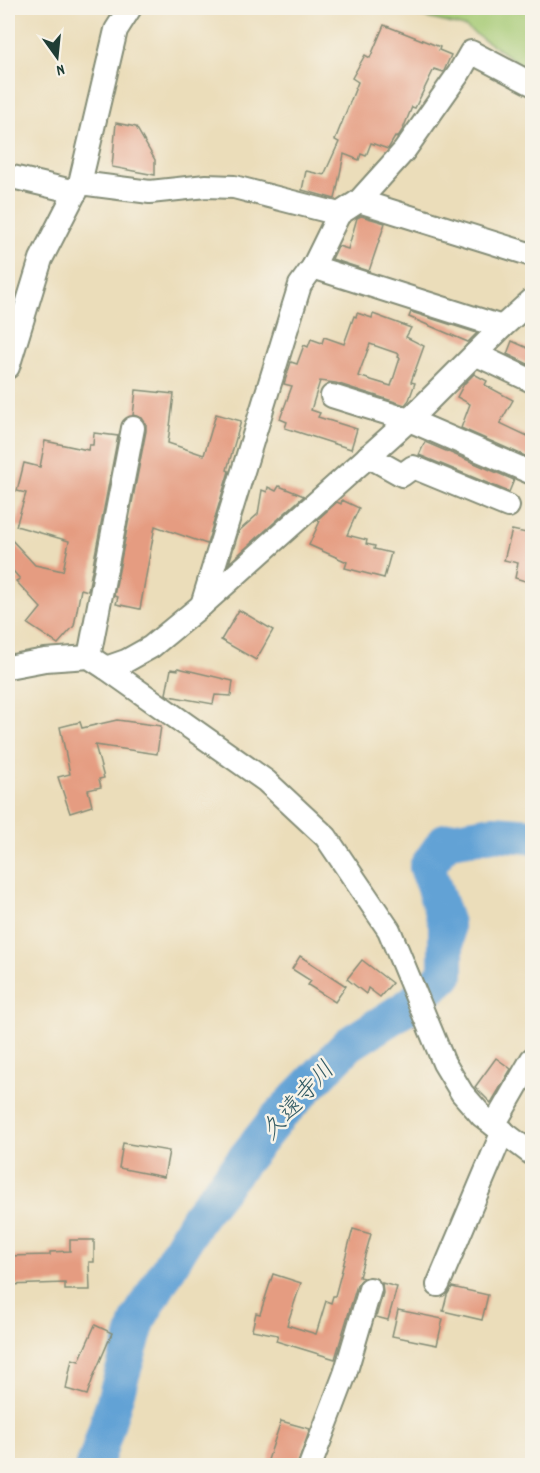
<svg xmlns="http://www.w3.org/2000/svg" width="540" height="1473" font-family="Dekko,'Klee One',sans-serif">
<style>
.green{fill:#a6ca74;stroke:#628454;stroke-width:1.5}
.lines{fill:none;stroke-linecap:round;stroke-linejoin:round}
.river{stroke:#62a2d5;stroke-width:36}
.building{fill:#e59c81;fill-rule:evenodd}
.minor-casing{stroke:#858d77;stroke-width:26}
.minor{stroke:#fff;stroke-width:22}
.labels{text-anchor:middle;stroke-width:5;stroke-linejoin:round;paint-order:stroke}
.water-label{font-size:24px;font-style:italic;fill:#335b64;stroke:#f7f3e8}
</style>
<rect width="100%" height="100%" fill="#f7f3e8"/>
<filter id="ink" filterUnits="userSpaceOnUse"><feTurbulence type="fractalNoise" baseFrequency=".0167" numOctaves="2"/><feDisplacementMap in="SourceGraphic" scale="12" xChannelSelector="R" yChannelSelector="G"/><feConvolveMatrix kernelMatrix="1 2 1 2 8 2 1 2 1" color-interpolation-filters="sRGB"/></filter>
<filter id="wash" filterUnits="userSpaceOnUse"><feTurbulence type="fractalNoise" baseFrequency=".008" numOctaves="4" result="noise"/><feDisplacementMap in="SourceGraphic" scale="24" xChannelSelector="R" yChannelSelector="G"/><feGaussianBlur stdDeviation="1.35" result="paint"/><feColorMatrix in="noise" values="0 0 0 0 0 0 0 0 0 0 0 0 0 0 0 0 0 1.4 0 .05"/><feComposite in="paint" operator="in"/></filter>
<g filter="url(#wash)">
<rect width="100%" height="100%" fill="#ebddba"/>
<path class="green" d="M385 8H532V72L465 27Z"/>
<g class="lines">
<path class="river" d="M93 1466 97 1458 139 1318 199 1216 278 1117 349 1044 409 1006 446 974V924L427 867 445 841 493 833 532 836"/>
</g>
<g id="blocks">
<g class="building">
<path d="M384 25 440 47 439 50 451 55 444 71 443 72 434 69 415 108 412 107 403 129 397 138 395 137 388 149 371 143 366 156 361 154 359 160 344 154 335 199 302 190 306 171 324 175 339 142 335 140 358 82 352 78 365 55 370 58Z"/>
<path d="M116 123 136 127 155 160V175L112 167Z"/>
<path d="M361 216 385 223 369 271 332 259 338 246 348 249 357 218Z"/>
<path d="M411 312 477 333 468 342 409 317Z"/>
<path d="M357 313 372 318 373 314 411 328 406 337 424 346 411 382 415 383 409 400 405 405 336 383 320 381 311 410 320 413 318 417 357 429 351 449 285 428 287 422 280 419 292 386 284 384 291 362 297 364 304 345 308 347 311 339 322 343 324 337 344 344 354 316 356 317ZM370 344 399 354 398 357 400 358 391 386 358 376Z"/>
<path d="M512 341 532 350V366L507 354Z"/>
<path d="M474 374 487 381 485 385 513 400 500 423 532 438V459L461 428 470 404 457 397 464 384Z"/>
<path d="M136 390 174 394 168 443 204 455 216 414 241 421 227 470 229 471 207 544 155 526 140 609 116 604 118 597 114 596 146 431V424L142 418 133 415Z"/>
<path d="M94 433 118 436 88 591 81 589 74 626 58 644 28 624 41 608 16 581 20 579 8 565V536L35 565 63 571 69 541 16 526 26 493 17 491 24 463 40 467 45 441 88 450 89 445H93Z"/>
<path d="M425 442 514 480 509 492 419 455Z"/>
<path d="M279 486 304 496 229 563 239 531 258 514 262 490 267 492 268 487 276 491Z"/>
<path d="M342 500 359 508 347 535 367 540 366 544 375 546 374 549 391 553 384 578 345 568 347 562 309 545 320 521 317 520 337 502 341 504Z"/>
<path d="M512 530 526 533 527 530 532 531V583L515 578 518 563 504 560Z"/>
<path d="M239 610 273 630 256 660 221 640Z"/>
<path d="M178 668 233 681 231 696 215 695 213 704 169 696 166 694 171 669 178 670Z"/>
<path d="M117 720 161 726 157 754 95 745 104 778 99 779 101 787 88 790 92 806 70 813 58 777 70 774 60 727 80 722 82 728Z"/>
<path d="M300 956 346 986 335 1002 308 985 311 981 292 969Z"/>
<path d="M362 960 392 983 380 997 368 988 366 994 347 979Z"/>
<path d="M496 1058 511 1069 491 1103 475 1087Z"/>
<path d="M123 1143 169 1151 164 1177 119 1168Z"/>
<path d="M353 1229 371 1234 359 1277 363 1278 357 1285 335 1359 276 1341 278 1335 252 1330 256 1313 260 1314 273 1274 301 1283 287 1325 316 1334 326 1301 331 1303 333 1296H335Z"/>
<path d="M70 1240H94V1262H89L90 1290H65V1283L8 1285V1256L50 1255V1252L70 1251Z"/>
<path d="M382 1283 397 1287 388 1320 376 1317 383 1293Z"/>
<path d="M452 1287 488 1295 482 1320 443 1311 447 1295Z"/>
<path d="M398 1310 443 1319 437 1345 392 1336Z"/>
<path d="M95 1325 112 1333 94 1375 87 1395 66 1389 72 1359 79 1361Z"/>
<path d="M281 1421 310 1429 297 1466H266Z"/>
</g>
</g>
</g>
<g filter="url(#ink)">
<use href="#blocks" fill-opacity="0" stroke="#858d77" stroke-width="1.5"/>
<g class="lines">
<g class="minor-casing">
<g id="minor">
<path d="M8 176 76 192"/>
<path d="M80 183 150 192 206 186 234 187 339 214"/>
<path d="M359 201 532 255"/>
<path d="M313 267 502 327"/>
<path d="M475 354 532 381"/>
<path d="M8 367 41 259 80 183 116 30 130 8"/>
<path d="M332 396 409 420 532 473"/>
<path d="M368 456 402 475 413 467 508 506"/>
<path d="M202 605 300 285 313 267 339 214 359 201 404 151 459 73 471 52 532 84"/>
<path d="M89 657 133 428"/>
<path d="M8 667 45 660 89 657 106 668 126 661 151 647 202 605 409 420 502 327 532 300"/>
<path d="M106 668 266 781 326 837 389 930 444 1063 462 1093 482 1116 532 1154"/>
<path d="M494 1125 532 1059"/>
<path d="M438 1285 503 1131"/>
<path d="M310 1466 345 1374 370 1289"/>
</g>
</g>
<use href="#minor" class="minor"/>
</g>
</g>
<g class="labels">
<g class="water-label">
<text transform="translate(297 1100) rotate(-48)" y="8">久遠寺川</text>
</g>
</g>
<rect width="540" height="1473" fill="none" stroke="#f7f3e8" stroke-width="30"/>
<g transform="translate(57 57) rotate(165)" stroke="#f7f3e8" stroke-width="4.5" paint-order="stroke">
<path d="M0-4.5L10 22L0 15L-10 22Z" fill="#1f3d34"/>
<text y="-9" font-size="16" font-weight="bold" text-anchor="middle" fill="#1f3d34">N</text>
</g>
</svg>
